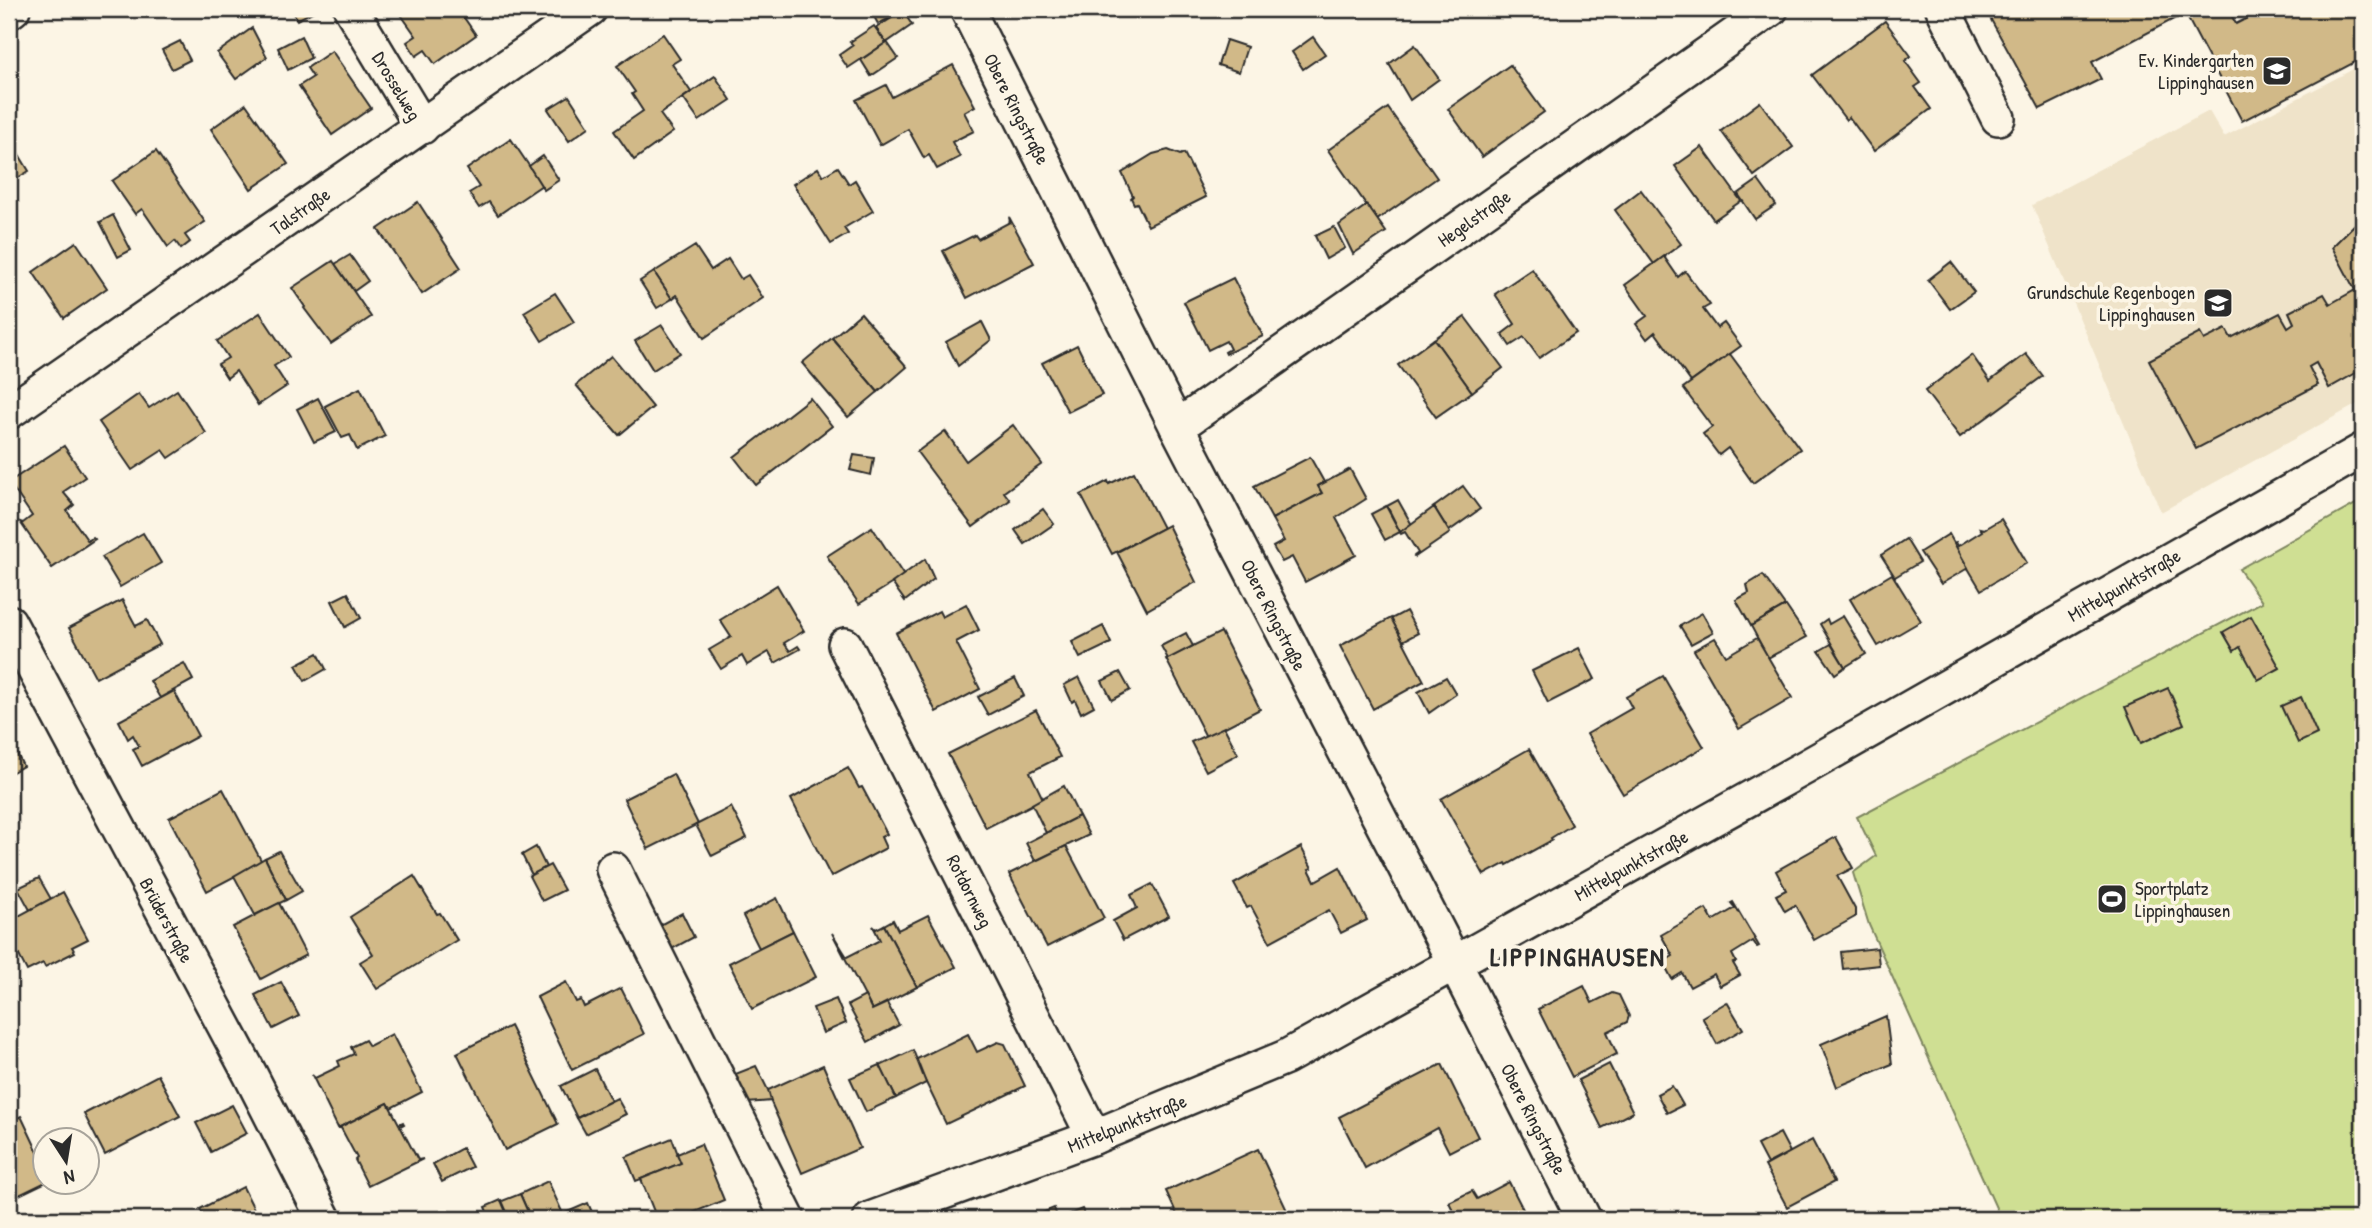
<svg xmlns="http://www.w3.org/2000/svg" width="2372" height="1228" font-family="'Patrick Hand',sans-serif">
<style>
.built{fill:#efe3c9}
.green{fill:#cfdf93;stroke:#7d855f;stroke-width:2}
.building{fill:#d1b988;stroke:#2b2b2b;stroke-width:2}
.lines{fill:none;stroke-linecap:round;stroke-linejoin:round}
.street-casing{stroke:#2b2b2b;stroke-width:38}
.street{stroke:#fcf5e5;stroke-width:33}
.labels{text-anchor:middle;stroke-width:7;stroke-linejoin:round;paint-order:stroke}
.poi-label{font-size:19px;fill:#2b2b2b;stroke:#fcf5e5;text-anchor:end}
.street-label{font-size:19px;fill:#2b2b2b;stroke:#fcf5e5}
.district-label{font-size:26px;font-weight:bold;letter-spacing:2px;fill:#2b2b2b;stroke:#fcf5e5}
</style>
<rect width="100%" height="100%" fill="#fcf5e5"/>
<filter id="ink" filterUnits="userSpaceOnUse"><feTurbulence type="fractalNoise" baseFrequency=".0143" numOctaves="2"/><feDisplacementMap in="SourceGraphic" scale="14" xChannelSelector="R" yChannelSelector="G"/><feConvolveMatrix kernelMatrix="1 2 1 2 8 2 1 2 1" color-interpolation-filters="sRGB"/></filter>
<g filter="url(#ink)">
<path class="built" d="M2363 64V401L2161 512 2032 205 2209 111 2224 137Z"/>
<path class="green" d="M2363 500V1219H2001L1869 925 1853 873 1876 856 1857 817 2262 602 2239 569Z"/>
<g class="building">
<path d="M291 9H315L316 10 297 20Z"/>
<path d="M397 9H458L476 35 435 64 425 50 416 56 407 42 416 36Z"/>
<path d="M870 9H888L892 17 878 24Z"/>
<path d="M2007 9H2228L2236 24 2265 9H2363V58L2242 121 2185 13 2092 62 2101 79 2040 109 1990 18Z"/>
<path d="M903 11 912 25 886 43 876 28Z"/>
<path d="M1885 21 1911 56 1905 61 1921 83 1915 87 1931 109 1874 151 1849 117 1846 120 1812 75Z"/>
<path d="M874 26 886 43 848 68 839 55 853 45 850 42Z"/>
<path d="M252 28 267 57 236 79 217 53Z"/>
<path d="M663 34 680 59 672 64 691 92 660 114 673 132 634 160 614 131 643 111 632 94 635 92 617 66Z"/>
<path d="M301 36 311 58 288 70 278 48Z"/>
<path d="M1313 37 1325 54 1303 69 1292 52Z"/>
<path d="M1226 40 1247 47 1239 72 1218 65Z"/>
<path d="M180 41 190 60 172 69 162 50Z"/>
<path d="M887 42 898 58 871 76 861 60Z"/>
<path d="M1415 45 1439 79 1410 100 1389 64Z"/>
<path d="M332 51 371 108 332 135 299 86 313 77 307 68Z"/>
<path d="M953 65 975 106 964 112 974 131 952 142 960 157 937 169 929 155 924 158 908 129 880 145 856 100 886 85 892 97Z"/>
<path d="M1510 65 1544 112 1482 157 1448 109Z"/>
<path d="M715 76 731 100 699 121 683 98Z"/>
<path d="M569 96 589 127 569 141 548 109Z"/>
<path d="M1760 102 1793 147 1754 176 1721 131Z"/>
<path d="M246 104 288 164 251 189 211 129Z"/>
<path d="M1388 108 1437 178 1377 220 1328 150Z"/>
<path d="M9 138 29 171 9 183Z"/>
<path d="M511 139 542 185 498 215 489 202 479 208 469 193 479 187 467 169Z"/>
<path d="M1702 147 1741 201 1714 220 1675 166Z"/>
<path d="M1168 150 1180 155 1184 153 1206 197 1148 226 1137 203 1134 204 1131 198 1133 196 1122 173 1153 154Z"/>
<path d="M156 151 205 222 185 235 190 242 181 249 175 241 168 247 142 209 135 214 112 181Z"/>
<path d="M543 156 559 180 544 190 529 166Z"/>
<path d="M838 167 849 184 855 180 873 211 844 228 848 234 831 244 793 184 818 168 823 176Z"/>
<path d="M1758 180 1776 205 1755 219 1738 194Z"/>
<path d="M1641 190 1681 244 1654 264 1615 210Z"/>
<path d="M418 202 461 268 422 294 378 229Z"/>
<path d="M1367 205 1386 232 1353 254 1339 225Z"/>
<path d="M113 215 131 250 118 257 100 222Z"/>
<path d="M2363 216V369L2329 388 2316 363 2309 367 2318 385 2196 449 2149 360 2200 333 2204 340 2226 329 2231 338 2280 313 2288 327 2294 323 2289 312 2324 294 2330 304 2355 290 2332 247Z"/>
<path d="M1009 217 1034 263 967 298 943 251 975 235 978 239 1010 222Z"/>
<path d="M1334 227 1345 248 1326 259 1315 236Z"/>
<path d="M76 242 107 288 64 318 33 272Z"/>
<path d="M695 246 711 270 728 259 741 279 748 275 763 298 704 338 677 295 672 299 654 272Z"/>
<path d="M350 255 368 281 354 291 335 264Z"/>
<path d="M1666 255 1665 258 1678 277 1685 271 1710 305 1703 309 1717 328 1724 323 1741 346 1691 382 1655 332 1647 339 1636 324 1647 316 1625 285Z"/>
<path d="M333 261 371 317 331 344 304 308 305 307 292 288Z"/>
<path d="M1951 262 1974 292 1950 309 1928 280Z"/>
<path d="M1532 269 1576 333 1539 358 1524 337 1510 346 1502 334 1515 324 1495 294Z"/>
<path d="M654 272 672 299 657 308 640 281Z"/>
<path d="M1233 278 1263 336 1226 354 1225 352 1230 349 1226 341 1208 350 1184 302Z"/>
<path d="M555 293 574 322 542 341 524 312Z"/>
<path d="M260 313 289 357 274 366 287 386 258 405 236 371 227 378 218 364 228 358 217 341Z"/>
<path d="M861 313 907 367 878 392 832 338Z"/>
<path d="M1465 317 1503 368 1472 392 1434 339Z"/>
<path d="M982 322 991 340 958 366 946 342Z"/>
<path d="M662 325 680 353 653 370 635 341Z"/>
<path d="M832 338 878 392 848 417 802 363Z"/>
<path d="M1434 339 1472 392 1436 417 1398 365Z"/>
<path d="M1077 345 1102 395 1068 412 1042 363Z"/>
<path d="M1730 354 1800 449 1753 483 1728 448 1719 455 1703 434 1712 427 1683 388Z"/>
<path d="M2026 354 2043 376 1960 437 1925 391 1972 355 1990 381Z"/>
<path d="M611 356 653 407 619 435 576 385Z"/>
<path d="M360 388 385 436 357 450 350 435 342 438 325 406Z"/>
<path d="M177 390 206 433 169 458 163 450 132 470 99 422 139 394 149 408Z"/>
<path d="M318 398 336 432 314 442 297 409Z"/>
<path d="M810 398 832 426 756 485 734 457Z"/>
<path d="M1013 425 1042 464 1004 492 1010 500 973 527 917 452 945 431 966 461Z"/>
<path d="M64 446 85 477 63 492 74 505 67 511 88 541 93 537 95 539 52 568 20 522 23 523 32 516 9 482Z"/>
<path d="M854 455 874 458 871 475 850 470Z"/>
<path d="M1310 457 1324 482 1318 486 1322 493 1272 519 1254 486Z"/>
<path d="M1350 469 1366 499 1336 518 1356 555 1305 582 1292 557 1282 562 1273 547 1284 541 1272 519 1322 493 1318 486Z"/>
<path d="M1134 472 1163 528 1112 554 1081 495 1108 481 1109 484Z"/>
<path d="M1463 486 1480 509 1449 531 1434 507Z"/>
<path d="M1398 500 1412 525 1400 532 1387 506Z"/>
<path d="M1386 506 1400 532 1385 540 1371 514Z"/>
<path d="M1434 507 1450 533 1415 557 1414 556 1418 553 1405 532 1401 534 1400 532Z"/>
<path d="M1043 509 1054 524 1025 544 1015 530Z"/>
<path d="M2001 519 2027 563 1981 590 1953 543 1956 542 1958 546 1982 531 1980 528 1984 529Z"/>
<path d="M1168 525 1196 582 1147 610 1117 552Z"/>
<path d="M872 527 904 576 859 604 827 556Z"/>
<path d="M143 533 161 563 120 587 102 557Z"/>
<path d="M1949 534 1968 568 1941 584 1920 552Z"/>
<path d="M1906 539 1920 562 1895 577 1881 555Z"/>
<path d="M925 559 934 579 905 601 892 583Z"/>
<path d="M1892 574 1921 621 1878 646 1850 599Z"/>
<path d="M1763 575 1785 606 1751 626 1736 600 1749 593 1747 585Z"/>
<path d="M777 585 804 631 784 643 790 651 798 646 800 649 775 663 769 652 747 665 742 656 721 669 709 650 731 637 720 620Z"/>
<path d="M348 593 361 618 345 627 332 601Z"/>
<path d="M122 600 136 626 147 620 160 644 96 678 69 628Z"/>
<path d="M966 604 979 630 956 642 980 689 936 712 896 633 939 611 942 617Z"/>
<path d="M1786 606 1807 637 1768 658 1751 626Z"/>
<path d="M1406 611 1418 633 1403 641 1391 619Z"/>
<path d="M1702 613 1713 632 1691 644 1680 626Z"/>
<path d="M1843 616 1866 654 1845 667 1820 624 1827 619 1829 624Z"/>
<path d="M2251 616 2280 668 2258 680 2240 647 2234 651 2223 632Z"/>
<path d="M1391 618 1424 681 1373 709 1340 646Z"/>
<path d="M1103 626 1111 643 1080 658 1072 642Z"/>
<path d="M1221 632 1260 709 1206 737 1166 659Z"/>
<path d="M1186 633 1193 646 1168 659 1161 646Z"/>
<path d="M1715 638 1726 656 1757 638 1792 698 1739 729 1694 650Z"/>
<path d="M1831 644 1845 667 1835 674 1819 651Z"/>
<path d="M1579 648 1595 679 1548 703 1532 671Z"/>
<path d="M318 653 326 669 305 681 296 665Z"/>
<path d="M184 663 193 680 160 698 150 681Z"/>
<path d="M1120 672 1130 690 1112 700 1102 681Z"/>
<path d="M1663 676 1704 747 1623 794 1587 734 1632 708 1626 697Z"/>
<path d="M1079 677 1094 706 1081 713 1075 700 1072 702 1064 685Z"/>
<path d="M1446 677 1456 694 1429 713 1418 692Z"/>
<path d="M1015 678 1024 696 988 715 978 697Z"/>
<path d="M2168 688 2184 724 2141 743 2125 707Z"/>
<path d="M174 691 198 736 142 766 133 749 139 746 133 735 128 739 119 721Z"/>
<path d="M2301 697 2317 734 2298 743 2281 706Z"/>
<path d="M1036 710 1060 757 1030 772 1043 799 986 828 948 754Z"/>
<path d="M1224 727 1238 754 1206 771 1191 742Z"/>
<path d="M9 737 23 766 9 774Z"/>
<path d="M1529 749 1572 825 1551 838 1552 840 1507 865 1506 863 1484 875 1441 799Z"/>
<path d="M848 768 859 788 862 787 887 834 881 837 886 848 831 877 791 799Z"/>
<path d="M673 774 698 824 648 849 624 799Z"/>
<path d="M1064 786 1079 816 1046 833 1032 804Z"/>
<path d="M223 789 262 862 207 891 169 818Z"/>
<path d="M731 807 747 838 712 856 696 825Z"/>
<path d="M1079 816 1089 835 1035 861 1026 843Z"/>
<path d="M1836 837 1853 868 1837 876 1855 909V917L1814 940 1795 905 1785 911 1776 895 1786 890 1776 871Z"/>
<path d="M1066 846 1104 918 1047 947 1009 874Z"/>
<path d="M536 847 546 867 532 875 522 855Z"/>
<path d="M1301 847 1312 868 1309 869 1315 881 1340 867 1367 920 1341 933 1329 910 1270 942 1251 906 1247 908 1234 884Z"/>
<path d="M279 851 302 891 286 900 265 858Z"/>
<path d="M265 858 286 900 255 915 234 876Z"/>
<path d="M550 865 564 890 542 901 529 876Z"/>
<path d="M414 876 437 914 440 913 457 940 377 989 360 962 373 954 350 917Z"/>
<path d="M39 878 51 899 30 910 18 888Z"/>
<path d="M1152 884 1169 916 1123 940 1113 921 1137 908 1131 895Z"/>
<path d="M63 892 88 939 72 947 75 952 45 967 43 963 27 971 9 936V921Z"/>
<path d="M777 898 793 931 759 948 743 916Z"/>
<path d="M1733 902 1759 946 1757 947 1753 941 1732 954 1736 962 1733 963 1740 975 1720 986 1714 974 1690 987 1682 973 1672 979 1663 962 1673 956 1661 935 1706 909 1713 921 1735 908 1731 903Z"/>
<path d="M279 903 306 955 261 979 233 927Z"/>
<path d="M682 913 694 937 670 950 658 926Z"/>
<path d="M928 915 956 967 917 987 884 925 893 920 898 930Z"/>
<path d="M884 925 917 987 872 1010 832 933 847 957 880 940 873 926 876 929Z"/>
<path d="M793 931 816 977 752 1009 729 963Z"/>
<path d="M1877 948 1879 965 1843 969 1841 952Z"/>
<path d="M281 982 299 1016 273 1029 255 995Z"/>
<path d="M566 982 576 1002 581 1000 584 1007 621 988 644 1034 572 1070 537 997Z"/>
<path d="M1584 986 1592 1003 1612 993 1619 995 1629 1016 1627 1022 1607 1032 1617 1054 1572 1077 1538 1009Z"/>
<path d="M865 996 872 1010 887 1003 899 1025 868 1042 848 1005Z"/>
<path d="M836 999 846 1023 823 1033 813 1008Z"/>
<path d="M1727 1002 1743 1029 1717 1044 1702 1017Z"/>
<path d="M1886 1016 1892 1064 1837 1087 1821 1044Z"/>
<path d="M510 1026 558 1124 505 1150 457 1053Z"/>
<path d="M392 1034 422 1092 391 1108 388 1103 338 1128 312 1075 315 1078 340 1066 338 1061 354 1054 351 1047 365 1040 369 1046Z"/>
<path d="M968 1034 977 1052 998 1042 1005 1044 1025 1086 946 1124 915 1060Z"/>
<path d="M913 1050 926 1083 896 1098 880 1066Z"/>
<path d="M1442 1064 1478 1137 1449 1152 1437 1128 1365 1168 1339 1117Z"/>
<path d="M1609 1064 1633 1112 1602 1128 1578 1080Z"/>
<path d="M823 1065 860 1148 802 1173 766 1091Z"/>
<path d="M880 1065 896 1098 866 1112 850 1078Z"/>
<path d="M756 1066 768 1090 771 1101 747 1103 733 1075Z"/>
<path d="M595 1069 611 1101 577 1118 561 1086Z"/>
<path d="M158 1075 180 1116 105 1155 84 1114Z"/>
<path d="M1672 1086 1683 1105 1667 1113 1657 1094Z"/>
<path d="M617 1098 626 1114 586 1134 577 1118Z"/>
<path d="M388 1103 399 1124 403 1122 404 1124 400 1126 418 1160 423 1159 368 1186 355 1160 357 1158 341 1128H338Z"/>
<path d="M232 1105 247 1133 211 1152 196 1123Z"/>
<path d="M21 1116 46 1169V1182L9 1200V1122Z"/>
<path d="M1780 1133 1790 1152 1767 1164 1757 1145Z"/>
<path d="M672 1138 681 1163 636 1181 626 1157Z"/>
<path d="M1812 1140 1834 1182 1787 1207 1765 1166Z"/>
<path d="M701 1144 724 1200 678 1219H657L641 1179 681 1163 677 1154Z"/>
<path d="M462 1148 472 1167 442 1182 433 1164Z"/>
<path d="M1258 1149 1291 1219H1179L1166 1191Z"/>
<path d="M548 1181 563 1214 588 1203 595 1219H531L520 1194Z"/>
<path d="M1509 1182 1528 1219H1457L1449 1202 1472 1191 1477 1199Z"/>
<path d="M243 1187 259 1219H205L200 1209Z"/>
<path d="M520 1194 531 1219H510L502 1201Z"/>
<path d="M501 1200 509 1219H490L485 1207Z"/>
<path d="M1054 1208 1058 1219 1082 1209 1087 1219H1038L1037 1215Z"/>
</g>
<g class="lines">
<g class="street-casing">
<g id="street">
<path d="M351 9 422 127"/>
<path d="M967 9 1177 427 1455 964 1584 1219"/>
<path d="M1943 9 1998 118"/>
<path d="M9 12 13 9"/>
<path d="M9 412 590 9"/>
<path d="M1177 427 1771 9"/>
<path d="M9 622 250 1074 324 1219"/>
<path d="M845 645 1094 1137"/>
<path d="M613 869 788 1219"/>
<path d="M870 1219 1094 1137 1286 1057 1804 768 2363 450"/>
</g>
</g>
<use href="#street" class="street"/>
</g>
</g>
<defs>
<g id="school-square" transform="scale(1.575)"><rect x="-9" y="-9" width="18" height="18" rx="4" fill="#2b2b2b" stroke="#fcf5e5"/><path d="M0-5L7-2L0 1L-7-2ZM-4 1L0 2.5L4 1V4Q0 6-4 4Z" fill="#fff"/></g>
<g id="stadium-square" transform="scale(1.575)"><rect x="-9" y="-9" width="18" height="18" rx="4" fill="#2b2b2b" stroke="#fcf5e5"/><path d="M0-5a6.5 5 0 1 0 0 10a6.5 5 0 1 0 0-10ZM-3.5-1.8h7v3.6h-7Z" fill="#fff"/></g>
</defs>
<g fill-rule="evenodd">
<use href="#school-square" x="2277" y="71"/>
<use href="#school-square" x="2218" y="303"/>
<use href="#stadium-square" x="2112" y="899"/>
</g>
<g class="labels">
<g class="poi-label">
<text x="2254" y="67">Ev. Kindergarten<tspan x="2254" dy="22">Lippinghausen</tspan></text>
<text x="2195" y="299">Grundschule Regenbogen<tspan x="2195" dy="22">Lippinghausen</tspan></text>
<text x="2135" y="895" text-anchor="start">Sportplatz<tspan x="2135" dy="22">Lippinghausen</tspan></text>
</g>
<g class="street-label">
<text transform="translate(397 86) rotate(59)" y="7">Drosselweg</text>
<text transform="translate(1017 109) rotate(63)" y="7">Obere Ringstraße</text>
<text transform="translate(300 211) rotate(-35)" y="7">Talstraße</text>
<text transform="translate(1474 218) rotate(-35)" y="7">Hegelstraße</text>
<text transform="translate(2124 585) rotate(-30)" y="7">Mittelpunktstraße</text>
<text transform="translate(1274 615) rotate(63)" y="7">Obere Ringstraße</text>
<text transform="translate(1631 865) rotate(-29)" y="7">Mittelpunktstraße</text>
<text transform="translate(970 891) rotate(63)" y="7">Rotdornweg</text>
<text transform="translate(167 920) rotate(62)" y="7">Brüderstraße</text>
<text transform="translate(1534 1119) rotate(63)" y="7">Obere Ringstraße</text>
<text transform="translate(1127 1123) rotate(-22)" y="7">Mittelpunktstraße</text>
</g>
<g class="district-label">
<text x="1578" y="966">LIPPINGHAUSEN</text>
</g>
</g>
<rect width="2372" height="1228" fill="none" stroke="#fcf5e5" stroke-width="35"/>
<rect x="18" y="18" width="2337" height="1193" fill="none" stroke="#2b2b2b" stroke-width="2.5" filter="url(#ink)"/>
<g transform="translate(66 1161) rotate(168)"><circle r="33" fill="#fcf5e5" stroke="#a8a49b" stroke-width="2"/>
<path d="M0-5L12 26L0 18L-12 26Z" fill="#2b2b2b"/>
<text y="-10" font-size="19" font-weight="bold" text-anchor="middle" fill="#2b2b2b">N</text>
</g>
</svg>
